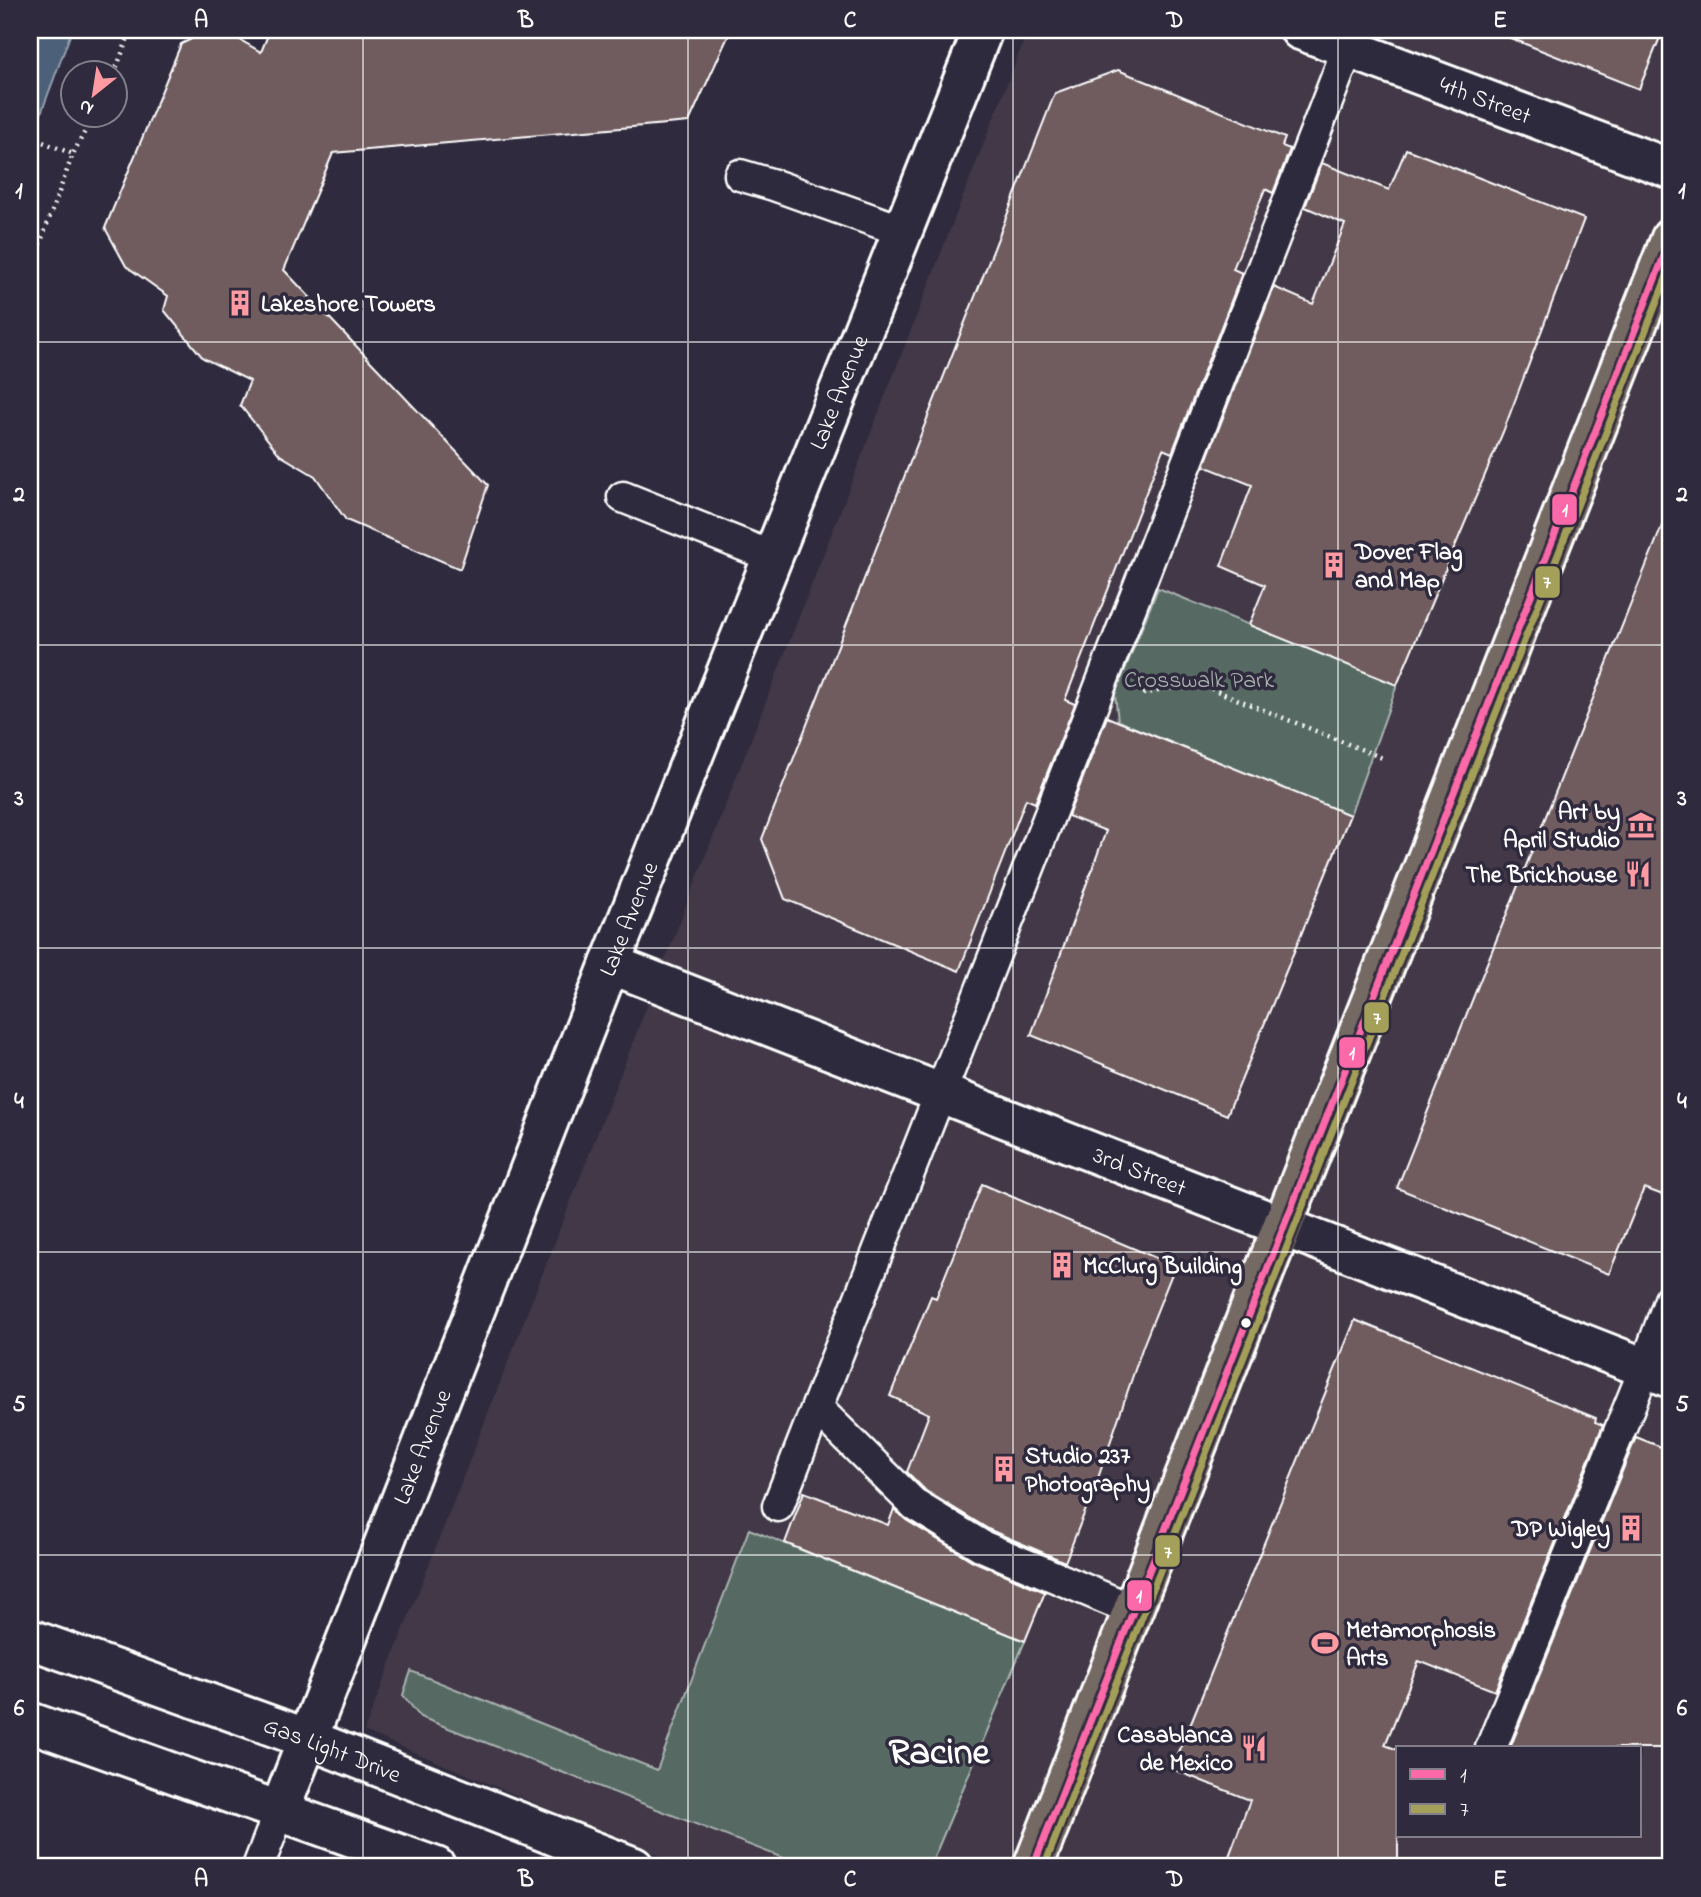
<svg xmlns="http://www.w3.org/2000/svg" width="1701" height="1897" font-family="'Indie Flower',sans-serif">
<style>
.built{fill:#423947;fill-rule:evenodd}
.green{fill:#566a64;stroke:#aab4b2;stroke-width:2}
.water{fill:#4e6179;stroke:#95a0af;stroke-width:2}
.building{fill:#705b5e;stroke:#fff;stroke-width:2}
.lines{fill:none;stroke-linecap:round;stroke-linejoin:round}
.lane-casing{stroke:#fff;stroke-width:35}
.street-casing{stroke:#fff;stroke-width:44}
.primary-casing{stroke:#fff;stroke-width:44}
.path{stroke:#fff;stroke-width:4.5;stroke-dasharray:2 5;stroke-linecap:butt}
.lane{stroke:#2f2a3d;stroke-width:30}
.street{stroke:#2f2a3d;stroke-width:38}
.primary{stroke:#756964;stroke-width:38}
.bus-1-casing{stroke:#2f2a3d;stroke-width:12}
.bus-2-casing{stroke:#2f2a3d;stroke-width:12}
.bus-1{stroke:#fb69a8;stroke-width:7}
.bus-2{stroke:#a49f59;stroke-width:7}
.grid{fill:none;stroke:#fff;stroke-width:2;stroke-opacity:0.55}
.bus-dot{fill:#fff;stroke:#2f2a3d;stroke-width:2.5}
.labels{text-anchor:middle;stroke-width:7;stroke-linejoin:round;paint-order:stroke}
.street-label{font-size:24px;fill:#fff;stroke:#2f2a3d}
.poi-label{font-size:24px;font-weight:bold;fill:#fff;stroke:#2f2a3d;text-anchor:start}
.park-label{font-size:24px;fill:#aab4b2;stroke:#2f2a3d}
.town-label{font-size:38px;font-weight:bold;fill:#fff;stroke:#2f2a3d}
.line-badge{stroke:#2f2a3d;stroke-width:2.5}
.badge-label{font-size:19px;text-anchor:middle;font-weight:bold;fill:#fff}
.neatline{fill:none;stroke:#fff;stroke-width:2.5}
.grid-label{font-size:23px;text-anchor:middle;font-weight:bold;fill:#fff}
</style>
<rect width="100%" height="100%" fill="#2f2a3d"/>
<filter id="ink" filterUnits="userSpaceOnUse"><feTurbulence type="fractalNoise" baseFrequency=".0143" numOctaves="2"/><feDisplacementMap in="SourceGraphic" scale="14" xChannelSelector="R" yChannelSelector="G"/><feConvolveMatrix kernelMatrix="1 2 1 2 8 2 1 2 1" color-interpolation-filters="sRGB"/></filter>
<g filter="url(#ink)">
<path class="built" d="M1028 30H1671V1867H686L364 1731ZM1398 1748H1640V1836H1398Z"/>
<g class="green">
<path d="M1158 588 1397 685 1350 815 1118 721 1115 694Z"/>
<path d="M749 1529 1025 1641 930 1867H806L420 1717 403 1695 411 1671 657 1770Z"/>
</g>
<path class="water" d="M30 30H72L30 143Z"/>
<g class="building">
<path d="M210 30H223L261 52 270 30H731L689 122 333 153 284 270 488 485 460 569 346 520 315 476 280 455 240 405 250 381 203 358 164 310 168 296 126 266 105 228 181 44Z"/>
<path d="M1495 30H1663L1639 89 1495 32Z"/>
<path d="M1118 70 1285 138 1282 146 1290 149 1273 193 1265 189 1233 269 1242 273 1172 453 1163 449 1065 700 1075 704 1035 803 1026 799 959 971 785 899 762 839 1055 93Z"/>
<path d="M1406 149 1584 219 1503 432 1397 685 1249 625 1265 585 1221 566 1252 485 1204 466 1274 287 1313 304 1345 224 1305 207 1322 163 1389 190Z"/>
<path d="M1670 506 1671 1198 1644 1188 1609 1274 1397 1188Z"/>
<path d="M1107 717 1350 815 1227 1115 1031 1035 1106 831 1068 816Z"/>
<path d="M982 1184 1175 1266 1143 1346 1096 1484 1065 1562 990 1530 926 1491 907 1472 929 1414 890 1396 931 1296 936 1298Z"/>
<path d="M1355 1320 1596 1418 1595 1422 1603 1425 1495 1691 1419 1661 1385 1745 1398 1750V1867H1225L1250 1800 1172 1769Z"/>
<path d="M1636 1437 1671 1451V1748H1510Z"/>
<path d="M804 1492 888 1525 894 1509 906 1520 973 1561 1045 1592 1025 1641 785 1543Z"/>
</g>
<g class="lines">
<g class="lane-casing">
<g id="lane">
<path d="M740 175 774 185 903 231"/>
<path d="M623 497 773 557"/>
<path d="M817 1408 915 1505 982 1546 1133 1610"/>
<path d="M778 1506 1094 702 1348 48"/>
<path d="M1491 1748 1645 1368 1671 1297"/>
<path d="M258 1867 280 1810"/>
</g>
</g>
<g class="street-casing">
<g id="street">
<path id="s1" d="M1300 30 1671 169"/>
<path id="s2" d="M610 964 1671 1378"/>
<path id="s3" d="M30 1639 308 1739 634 1867"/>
<path d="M30 1722 436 1867"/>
<path id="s4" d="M280 1810 610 964 983 30"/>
</g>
</g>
<g class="primary-casing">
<path id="primary" d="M1033 1867 1262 1278 1671 238"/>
</g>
<g class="path">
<path d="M114 74 131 30"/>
<path d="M30 137 73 154"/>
<path d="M30 271 73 154 93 116"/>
<path d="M1143 694 1197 683 1385 759"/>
</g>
<use href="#lane" class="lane"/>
<use href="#street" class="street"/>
<use href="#primary" class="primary"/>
<g class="bus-1-casing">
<path id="bus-1" d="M1033 1867 1671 238"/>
</g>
<g class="bus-2-casing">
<path id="bus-2" d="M1044 1867 1671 266"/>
</g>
<use href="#bus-1" class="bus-1"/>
<use href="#bus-2" class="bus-2"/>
</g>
</g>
<path class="grid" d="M363 30V1867M688 30V1867M1013 30V1867M1338 30V1867M30 342H1671M30 645H1671M30 948H1671M30 1252H1671M30 1555H1671"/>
<defs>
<g id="building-bare" transform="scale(2.1)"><path d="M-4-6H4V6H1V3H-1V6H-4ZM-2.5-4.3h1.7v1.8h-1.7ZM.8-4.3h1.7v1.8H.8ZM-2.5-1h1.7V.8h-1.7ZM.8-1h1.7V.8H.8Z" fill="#ff9aa2" stroke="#2f2a3d" stroke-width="2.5" paint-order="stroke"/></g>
<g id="museum-bare" transform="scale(2.1)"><path d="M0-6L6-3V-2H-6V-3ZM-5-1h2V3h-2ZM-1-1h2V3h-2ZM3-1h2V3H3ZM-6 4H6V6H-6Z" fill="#ff9aa2" stroke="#2f2a3d" stroke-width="2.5" paint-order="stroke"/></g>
<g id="restaurant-bare" transform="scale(2.1)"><path d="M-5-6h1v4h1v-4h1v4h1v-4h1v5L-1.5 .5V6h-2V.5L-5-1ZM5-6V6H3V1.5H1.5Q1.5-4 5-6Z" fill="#ff9aa2" stroke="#2f2a3d" stroke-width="2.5" paint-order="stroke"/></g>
<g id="stadium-bare" transform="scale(2.1)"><path d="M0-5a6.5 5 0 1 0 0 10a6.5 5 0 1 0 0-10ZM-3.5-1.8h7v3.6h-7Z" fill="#ff9aa2" stroke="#2f2a3d" stroke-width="2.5" paint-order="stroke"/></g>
</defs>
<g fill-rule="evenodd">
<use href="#building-bare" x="240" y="303"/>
<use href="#building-bare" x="1334" y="565"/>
<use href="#museum-bare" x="1641" y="825"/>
<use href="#restaurant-bare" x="1638" y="874"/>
<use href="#building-bare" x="1062" y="1265"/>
<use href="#building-bare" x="1004" y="1469"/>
<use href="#building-bare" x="1631" y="1528"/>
<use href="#stadium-bare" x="1325" y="1643"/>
<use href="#restaurant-bare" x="1254" y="1748"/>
</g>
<circle class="bus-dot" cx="1246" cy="1323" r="6"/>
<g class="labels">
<g class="street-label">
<text dy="8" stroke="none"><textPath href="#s1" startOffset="198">4th Street</textPath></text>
<text dy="8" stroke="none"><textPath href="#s4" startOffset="1524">Lake Avenue</textPath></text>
<text dy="8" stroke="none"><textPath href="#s4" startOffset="957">Lake Avenue</textPath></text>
<text dy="8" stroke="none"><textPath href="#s2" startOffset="569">3rd Street</textPath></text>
<text dy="8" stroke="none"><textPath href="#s4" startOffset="390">Lake Avenue</textPath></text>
<text dy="8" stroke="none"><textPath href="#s3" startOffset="322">Gas Light Drive</textPath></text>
</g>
<g class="poi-label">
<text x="261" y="311">Lakeshore Towers</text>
<text x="1355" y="559">Dover Flag<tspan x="1355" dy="28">and Map</tspan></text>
<text x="1620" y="819" text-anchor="end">Art by<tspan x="1620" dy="28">April Studio</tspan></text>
<text x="1617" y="882" text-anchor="end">The Brickhouse</text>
<text x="1083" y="1273">McClurg Building</text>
<text x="1025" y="1463">Studio 237<tspan x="1025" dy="28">Photography</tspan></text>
<text x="1610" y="1536" text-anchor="end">DP Wigley</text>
<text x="1346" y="1637">Metamorphosis<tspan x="1346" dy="28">Arts</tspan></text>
<text x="1233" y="1742" text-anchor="end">Casablanca<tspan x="1233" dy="28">de Mexico</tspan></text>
</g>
<g class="park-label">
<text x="1199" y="687">Crosswalk Park</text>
</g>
<g class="town-label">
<text x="939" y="1763">Racine</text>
</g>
</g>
<g class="line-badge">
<rect x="1551" y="493" width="27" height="33" rx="7" fill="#fb69a8"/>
<rect x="1534" y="565" width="27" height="34" rx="7" fill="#a49f59"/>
<rect x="1363" y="1001" width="27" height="33" rx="7" fill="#a49f59"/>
<rect x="1338" y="1036" width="28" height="33" rx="7" fill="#fb69a8"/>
<rect x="1154" y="1534" width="27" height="34" rx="7" fill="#a49f59"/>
<rect x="1126" y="1579" width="27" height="33" rx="7" fill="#fb69a8"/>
</g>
<g class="badge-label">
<text x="1565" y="516">1</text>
<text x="1547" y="588">7</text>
<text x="1377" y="1024">7</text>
<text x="1352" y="1059">1</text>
<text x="1168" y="1558">7</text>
<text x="1139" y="1602">1</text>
</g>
<rect width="1701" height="1897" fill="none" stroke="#2f2a3d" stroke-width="77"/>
<rect x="1396" y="1746" width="245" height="91" fill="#2f2a3d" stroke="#827f8b" stroke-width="2"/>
<rect x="1410" y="1769" width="35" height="10" fill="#fb69a8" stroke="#827f8b" stroke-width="2"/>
<text x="1460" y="1782" font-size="21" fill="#ffffff">1</text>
<rect x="1410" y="1804" width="35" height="10" fill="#a49f59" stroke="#827f8b" stroke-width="2"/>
<text x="1460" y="1816" font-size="21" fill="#ffffff">7</text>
<g transform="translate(94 94) rotate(210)"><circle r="33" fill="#2f2a3d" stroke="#827f8b" stroke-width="2"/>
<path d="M0-5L12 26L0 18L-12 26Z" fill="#ff9aa2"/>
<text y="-10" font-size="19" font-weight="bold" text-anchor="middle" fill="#ffffff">N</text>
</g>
<rect x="38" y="38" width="1624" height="1820" class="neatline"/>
<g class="grid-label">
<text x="201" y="27">A</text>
<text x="526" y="27">B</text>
<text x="850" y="27">C</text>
<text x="1175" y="27">D</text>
<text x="1500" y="27">E</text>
<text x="19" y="198">1</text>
<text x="1682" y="198">1</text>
<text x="19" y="501">2</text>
<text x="1682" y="501">2</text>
<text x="19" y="805">3</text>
<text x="1682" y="805">3</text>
<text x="19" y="1108">4</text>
<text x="1682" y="1108">4</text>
<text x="19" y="1411">5</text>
<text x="1682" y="1411">5</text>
<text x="19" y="1715">6</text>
<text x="1682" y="1715">6</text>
<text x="201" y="1886">A</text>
<text x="526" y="1886">B</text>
<text x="850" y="1886">C</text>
<text x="1175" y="1886">D</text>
<text x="1500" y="1886">E</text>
</g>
</svg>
